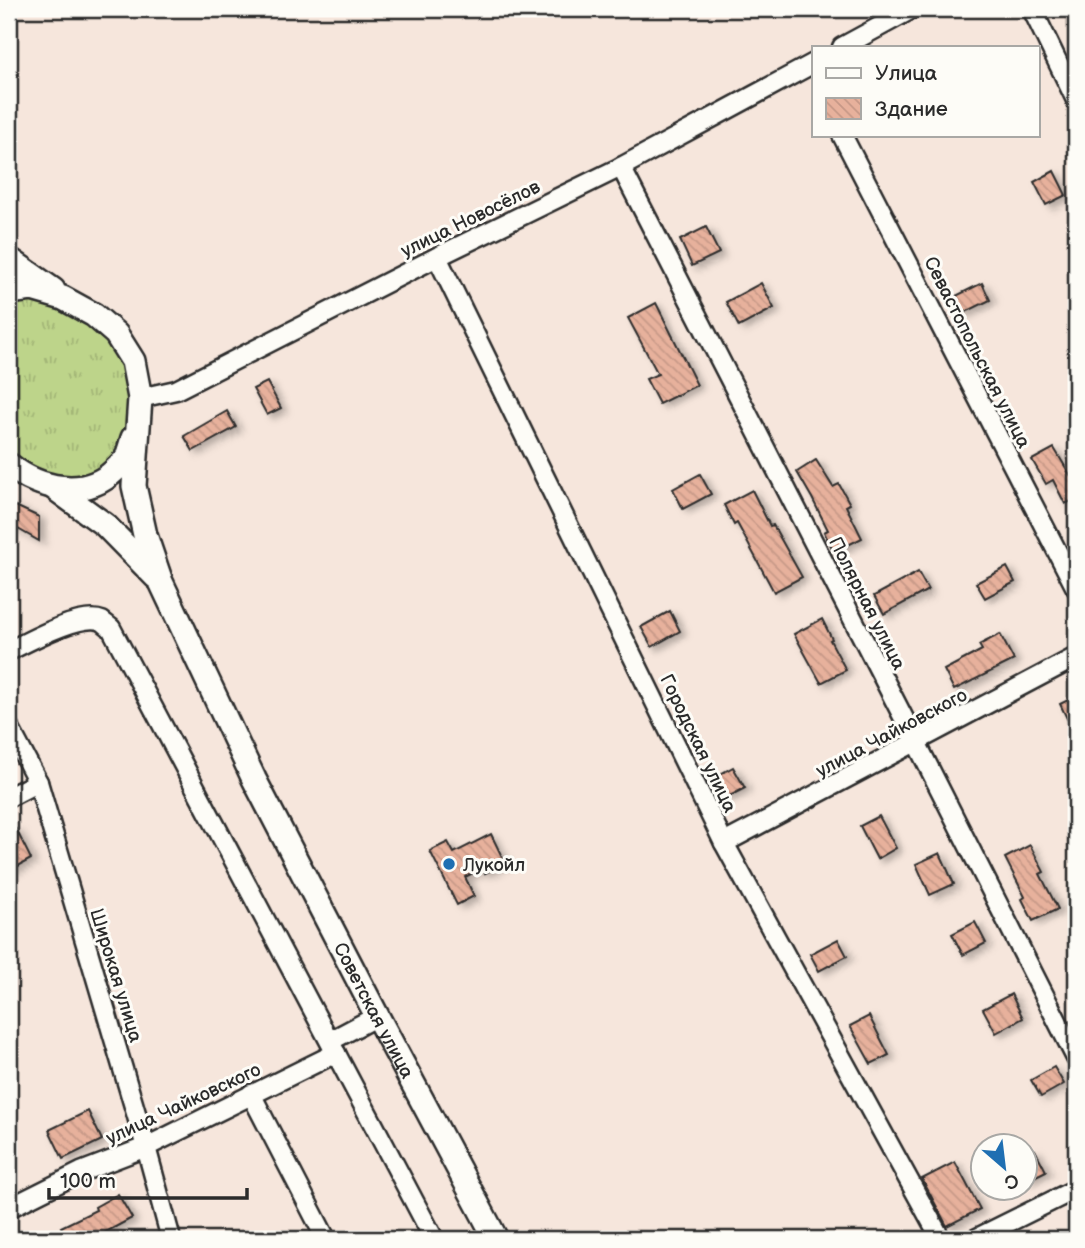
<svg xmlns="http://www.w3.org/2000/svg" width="1085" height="1248" font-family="'Balsamiq Sans',sans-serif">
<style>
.grass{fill:url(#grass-tufts);stroke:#74805a;stroke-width:2}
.building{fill:url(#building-back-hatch);stroke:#2b2b2b;stroke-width:2;filter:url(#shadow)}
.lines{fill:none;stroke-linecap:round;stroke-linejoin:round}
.minor-casing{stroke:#2b2b2b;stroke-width:23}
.major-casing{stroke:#2b2b2b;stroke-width:28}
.minor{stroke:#fdfcf7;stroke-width:18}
.major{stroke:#fdfcf7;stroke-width:23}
.poi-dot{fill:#1f6fb2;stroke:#fdfcf7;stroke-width:2.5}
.labels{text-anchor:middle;stroke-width:6;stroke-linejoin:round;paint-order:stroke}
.street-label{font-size:19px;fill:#2b2b2b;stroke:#fdfcf7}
.poi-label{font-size:19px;fill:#2b2b2b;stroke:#fdfcf7;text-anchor:start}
</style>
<defs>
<pattern id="grass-tufts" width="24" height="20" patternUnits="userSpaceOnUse" patternTransform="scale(1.75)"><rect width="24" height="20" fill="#bdd48a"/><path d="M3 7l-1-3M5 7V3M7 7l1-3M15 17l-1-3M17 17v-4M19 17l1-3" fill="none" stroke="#a3b677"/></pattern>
<pattern id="building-back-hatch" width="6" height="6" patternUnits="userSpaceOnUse" patternTransform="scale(1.75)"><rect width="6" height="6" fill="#e7b19c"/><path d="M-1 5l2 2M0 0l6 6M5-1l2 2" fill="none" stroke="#c69887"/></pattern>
<filter id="shadow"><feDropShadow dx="5.5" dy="3.5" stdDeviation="3.5" flood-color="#0004"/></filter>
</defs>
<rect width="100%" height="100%" fill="#f6e6dc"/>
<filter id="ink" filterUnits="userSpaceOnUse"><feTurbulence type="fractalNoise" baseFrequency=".0143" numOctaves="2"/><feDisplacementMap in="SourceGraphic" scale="14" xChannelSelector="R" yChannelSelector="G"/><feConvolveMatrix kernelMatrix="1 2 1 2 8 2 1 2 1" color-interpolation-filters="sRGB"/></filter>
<g filter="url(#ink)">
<path class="grass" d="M9 296 55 302 113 340 131 386 126 433 121 446 105 469 76 478 61 476 29 467 9 454Z"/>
<g class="building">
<path d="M1054 171 1066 195 1046 205 1034 182Z"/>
<path d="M706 227 719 253 692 266 680 240Z"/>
<path d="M761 283 774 308 739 327 726 302Z"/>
<path d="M982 283 990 300 962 314 954 297Z"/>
<path d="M656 303 697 385 659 404 646 379 658 374 628 318Z"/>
<path d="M267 382 281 408 267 415 253 389Z"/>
<path d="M227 411 236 427 193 451 184 436Z"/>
<path d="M1054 448 1072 478 1076 476V499L1065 504 1053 480 1046 484 1032 460Z"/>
<path d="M816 460 833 487 839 484 850 504 846 506 862 538 834 552 824 532 828 530 812 498 797 472Z"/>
<path d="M700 474 711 494 683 509 673 489Z"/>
<path d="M752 490 770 526 773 525 802 577 774 592 737 523 734 525 724 505Z"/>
<path d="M9 503 39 517V541L11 525Z"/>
<path d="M1007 567 1015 582 985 598 976 583Z"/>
<path d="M918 572 928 590 884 614 874 596Z"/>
<path d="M670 611 680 631 652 647 641 627Z"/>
<path d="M822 619 832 639 830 640 846 670 821 683 794 634Z"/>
<path d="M1000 634 1014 660 954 690 944 670 982 650 979 645Z"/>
<path d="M1076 696V737L1060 704Z"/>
<path d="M733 767 745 788 726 798 715 777Z"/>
<path d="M879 816 896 848 877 859 860 826Z"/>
<path d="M16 829 31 859 9 871V833Z"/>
<path d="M491 834 505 863 485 873 483 868 465 877 474 896 457 905 430 851 448 842 454 853Z"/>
<path d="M1030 845 1044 872 1040 874 1058 909 1033 921 1022 899 1025 897 1005 858Z"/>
<path d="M940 853 954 884 930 895 916 864Z"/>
<path d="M975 922 986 943 963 955 952 934Z"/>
<path d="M838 939 847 956 819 971 810 954Z"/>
<path d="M1011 994 1023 1018 996 1033 983 1009Z"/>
<path d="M869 1016 889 1055 871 1064 850 1026Z"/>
<path d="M1054 1067 1064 1084 1041 1097 1031 1080Z"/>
<path d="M88 1111 102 1140 63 1159 49 1130Z"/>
<path d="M1035 1150 1046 1171 1026 1181V1154Z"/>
<path d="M955 1162 980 1209 947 1226 922 1179Z"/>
<path d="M118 1194 132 1218 93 1239H68L61 1227 96 1210 95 1207Z"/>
</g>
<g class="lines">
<g class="minor-casing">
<g id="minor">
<path d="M1032 9 1076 100"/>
<path d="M842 47 912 9"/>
<path d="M842 135 1076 588"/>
<path d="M621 167 916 742 1076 1058"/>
<path d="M437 257 724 843 941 1239"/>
<path d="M140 398 176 390 437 257 621 167 814 63"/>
<path d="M9 651C29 641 81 612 102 621 105 623 108 626 111 628L434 1239"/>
<path d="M9 727 38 782 146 1147 171 1239"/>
<path d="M9 797 38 782"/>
<path d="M724 843 1076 657"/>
<path d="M330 1041 377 1016"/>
<path d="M251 1094 326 1239"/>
<path d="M9 1208 81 1172 146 1147 336 1053"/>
<path d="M975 1239 1076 1189"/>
</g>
</g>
<g class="major-casing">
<g id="major">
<path d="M9 259 53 290"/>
<path id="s1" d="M9 292 32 289 63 298 94 315 116 334 133 361 140 398 134 486 145 535 161 582 254 779 377 1016 496 1239"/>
<path d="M9 465C39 489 85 499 114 471 118 467 123 463 126 459 129 452 131 444 133 438"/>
<path d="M53 487 105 525 156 577"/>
</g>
</g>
<use href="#minor" class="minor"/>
<use href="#major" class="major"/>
</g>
</g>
<circle class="poi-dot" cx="449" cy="864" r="7"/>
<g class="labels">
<g class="street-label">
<text transform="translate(470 218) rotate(-26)" y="7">улица Новосёлов</text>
<text transform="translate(978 352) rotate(63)" y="7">Севастопольская улица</text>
<text transform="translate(868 603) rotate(63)" y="7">Полярная улица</text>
<text transform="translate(891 732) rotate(-28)" y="7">улица Чайковского</text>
<text transform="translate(699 743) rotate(64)" y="7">Городская улица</text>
<text transform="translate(117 975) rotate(73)" y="7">Широкая улица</text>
<text dy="7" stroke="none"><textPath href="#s1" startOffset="856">Советская улица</textPath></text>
<text transform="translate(183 1103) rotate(-25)" y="7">улица Чайковского</text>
</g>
<g class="poi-label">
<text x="463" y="871">Лукойл</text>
</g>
</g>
<rect width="1085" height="1248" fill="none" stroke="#fdfcf7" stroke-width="35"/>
<rect x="18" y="18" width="1050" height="1213" fill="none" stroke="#2b2b2b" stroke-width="2.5" filter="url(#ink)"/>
<rect x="812" y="46" width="228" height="91" fill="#fdfcf7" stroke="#a9a8a5" stroke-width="2"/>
<rect x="826" y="68" width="35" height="10" fill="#fdfcf7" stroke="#a9a8a5" stroke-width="2"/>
<text x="875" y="80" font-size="21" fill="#2b2b2b">Улица</text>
<rect x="826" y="98" width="35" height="21" fill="url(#building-back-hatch)" stroke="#a9a8a5" stroke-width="2"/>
<text x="875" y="116" font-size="21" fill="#2b2b2b">Здание</text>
<g transform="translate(1004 1167) rotate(152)"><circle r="33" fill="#fdfcf7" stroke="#a9a8a5" stroke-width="2"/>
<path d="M0-5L12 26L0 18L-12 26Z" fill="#1f6fb2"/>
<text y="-10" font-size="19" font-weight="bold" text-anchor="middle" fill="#2b2b2b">С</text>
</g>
<path d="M49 1188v10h198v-10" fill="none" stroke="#2b2b2b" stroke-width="3.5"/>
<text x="60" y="1188" font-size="21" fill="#2b2b2b" stroke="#fdfcf7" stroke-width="5" paint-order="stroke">100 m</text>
</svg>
